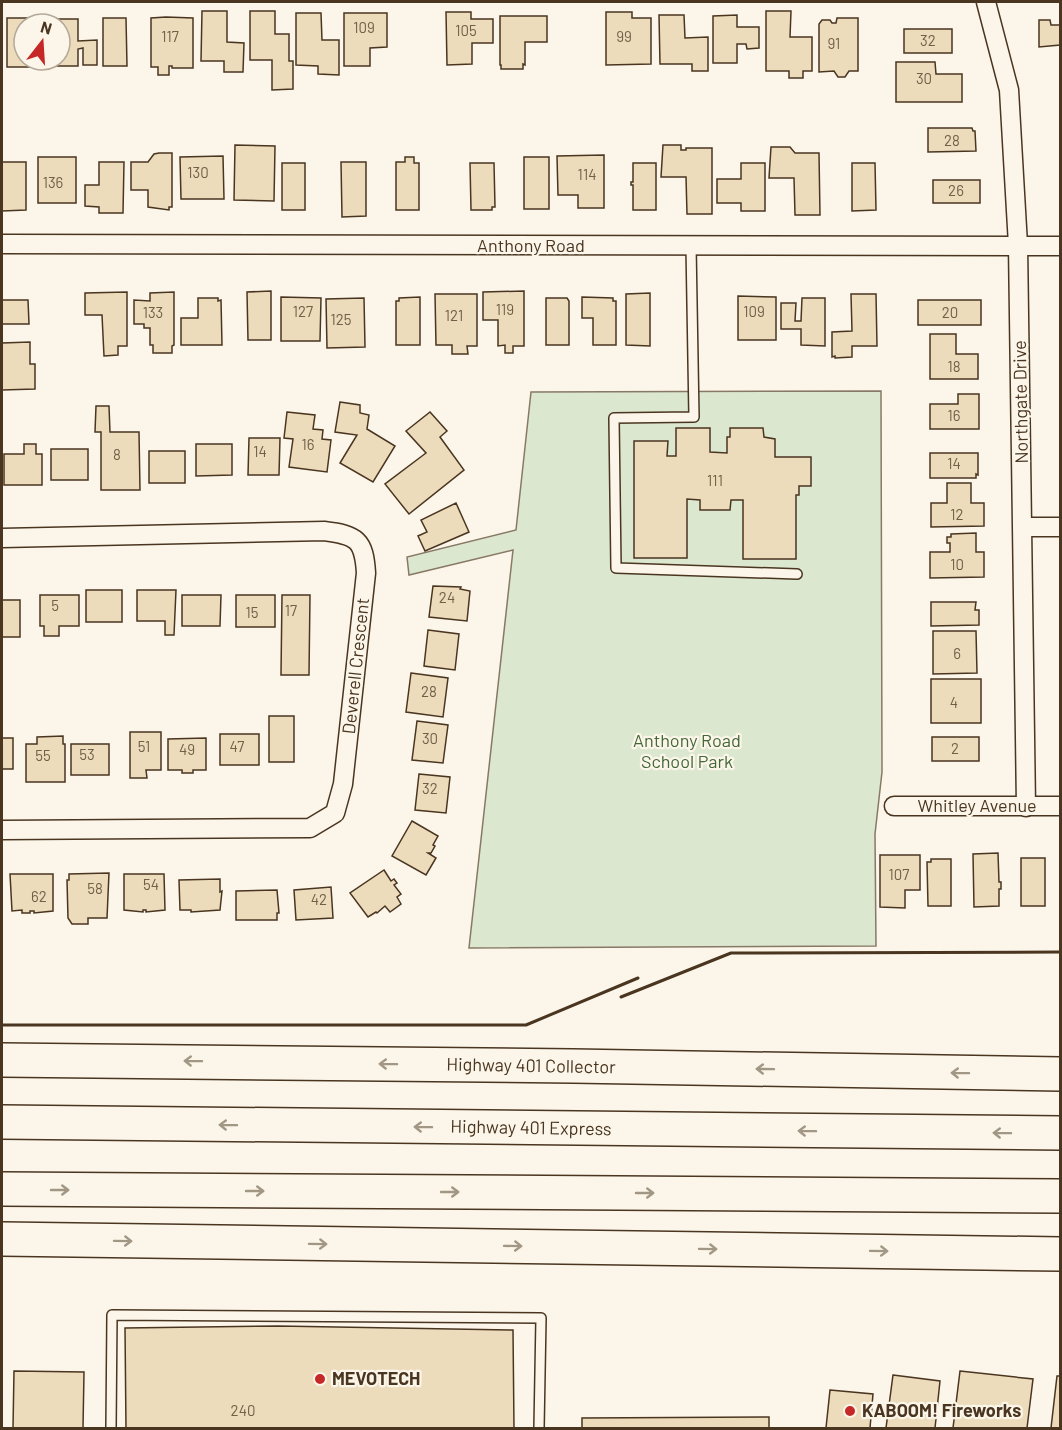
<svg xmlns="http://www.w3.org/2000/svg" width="1062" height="1430" font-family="Barlow,sans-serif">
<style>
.park{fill:#dce7d0;stroke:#887966;stroke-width:1.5}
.building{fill:#ecdcbc;stroke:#4a3520;stroke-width:1.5}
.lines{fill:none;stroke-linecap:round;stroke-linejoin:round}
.service-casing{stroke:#4a3520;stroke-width:12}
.minor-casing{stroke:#4a3520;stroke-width:21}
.motorway-casing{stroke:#4a3520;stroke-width:36}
.service{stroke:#fbf6e9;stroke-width:9}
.minor{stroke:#fbf6e9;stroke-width:18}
.motorway{stroke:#fbf6e9;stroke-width:33}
.wall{stroke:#4a3520;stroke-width:3}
.oneway{stroke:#a29684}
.poi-dot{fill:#c62828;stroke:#fbf6e9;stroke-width:2}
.labels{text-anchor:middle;stroke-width:4.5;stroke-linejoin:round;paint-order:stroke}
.number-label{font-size:15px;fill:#725f47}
.street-label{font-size:18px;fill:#4a3520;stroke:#fbf6e9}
.park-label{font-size:18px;fill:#436837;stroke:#fbf6e9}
.poi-label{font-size:18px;font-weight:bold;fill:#4a3520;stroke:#fbf6e9;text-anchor:start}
</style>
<rect width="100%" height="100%" fill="#fbf6e9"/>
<path class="park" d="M881 391 882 772 875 834 876 946 469 948 513 550 409 575 407 557 516 530 531 392Z"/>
<g class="building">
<path d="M202 11H227V42L244 43 243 72H224V61H201Z"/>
<path d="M250 11H275V34H289V61H293V89L272 90V60H250Z"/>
<path d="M766 11H791L790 37H812V71H803V78H789V71H766Z"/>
<path d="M446 12H471V19H493V43H472V64L447 65Z"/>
<path d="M606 12H632V18H651V64L606 65Z"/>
<path d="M296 13H321L322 40H339V75L318 74V66L296 65Z"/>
<path d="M344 13H387V47L370 48V66H344Z"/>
<path d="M659 15H684L685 38 708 37V71H692V64H660Z"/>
<path d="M737 15V27H759V48L747 49 746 44H737V63H713V16Z"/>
<path d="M500 16H547V42H525V65L523 64V69H501V65H500Z"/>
<path d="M166 17 193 18V68H172V66H169V75H158V67H151V18Z"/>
<path d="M7 18H32V24H24V60H32V67H7Z"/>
<path d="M103 18H126L127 66H103Z"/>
<path d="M837 18H858V71H849L845 77H838L834 71 819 72V24L822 20H830L832 23H836Z"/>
<path d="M57 19H78V41L97 40V65H83V48L78 49V66H55V60H60V24H54V22H58Z"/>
<path d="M1039 20H1050L1051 25H1060V45L1039 47Z"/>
<rect x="904" y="29" width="48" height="24"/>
<path d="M896 62H935L936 74H962V102H896Z"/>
<path d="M928 128H972L973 131H975L976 151 928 152Z"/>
<path d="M235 145 275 146 274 201 234 200Z"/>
<path d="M663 145H681V150H686V148H712V214H687L686 177H661Z"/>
<path d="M771 147H790L795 153H819L820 215H795L794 178H769Z"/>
<path d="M159 153H172V207H169V210L148 207V190H131V162H148L154 154Z"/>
<path d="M604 155V208H578V195H558L557 156Z"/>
<path d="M223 156 224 199H181L180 157Z"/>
<rect x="38" y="157" width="38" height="46"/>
<path d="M405 157H414V163H419V210H396V162H405Z"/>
<rect x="524" y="157" width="25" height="52"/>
<path d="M2 162H26V210L2 211Z"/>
<path d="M99 162H124L123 213H99V207L85 206V185H99Z"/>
<path d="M341 162H366V216L342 217Z"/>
<rect x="282" y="163" width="23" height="47"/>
<path d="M470 163H494L495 207H492V210H471Z"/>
<path d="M633 163H656V210H633V185H631V182H633Z"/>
<path d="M741 163H765V211H741V203H717V179H741Z"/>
<path d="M852 163H875L876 210 852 211Z"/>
<rect x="933" y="180" width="47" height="23"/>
<path d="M271 291V340H248L247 292Z"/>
<path d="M524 291V346H513V353H505V345L498 346V320H483V292Z"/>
<path d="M127 292V346H118V355L104 356 102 315H85V293Z"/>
<path d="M174 292V345L172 346V353H153V345H150V328H144V324H134V300L150 301V293Z"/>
<path d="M650 293V346L626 345V294Z"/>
<path d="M435 294H477V346H467L468 354H452V345H436Z"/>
<path d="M851 294H876L877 346H852V357L835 358V356L832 357V332L852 331Z"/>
<path d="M738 296 776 297V340H738Z"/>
<path d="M281 297 321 298 320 341H281Z"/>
<path d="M420 297V345H396V301H399V298Z"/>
<path d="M582 297 613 298V301H616V345H593V318H582Z"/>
<path d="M198 298H218V301L221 300 222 345H181V318H198Z"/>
<path d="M364 298 365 347 327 348 326 299Z"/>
<path d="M546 298H567L569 301V345H546Z"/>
<path d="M802 298H825V346L801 345V329H781V303H796L795 321H801Z"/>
<path d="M2 300H28L29 324H2V333Z"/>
<rect x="918" y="300" width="63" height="25"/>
<path d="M930 334H956V354H978V379H930Z"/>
<path d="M30 342V364H35V389L2 390V343Z"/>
<path d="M958 394H979V429H930V404H958Z"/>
<path d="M340 402 360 405V413L369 415 367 429 395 446 373 482 340 463 357 435 335 432Z"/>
<path d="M96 406H109L110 432H139L140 490H101V432H95Z"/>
<path d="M287 412 315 415 313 429 323 430 322 439 331 440 327 472 289 467 293 439 284 438Z"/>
<path d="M430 412 447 431 440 437 464 470 409 514 385 484 426 453 406 431Z"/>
<path d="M676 428H710V452L727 453V437H730V428H763L764 437 775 439V457H811V486H799V495H796V559H743V500H731L730 510H700V500L687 499V558H634V441H668L667 456H676Z"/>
<path d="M249 438H280L279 475H248Z"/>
<path d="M24 444H36V454H42V485H4V454H24Z"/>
<path d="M196 444H232V475L196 476Z"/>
<rect x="51" y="449" width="37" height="31"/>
<rect x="149" y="451" width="36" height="32"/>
<path d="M930 453H978V475L976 474V478H930Z"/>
<path d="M947 483H971V503H984V526L931 527V503H947Z"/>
<path d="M456 503 469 532 425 551 418 536 427 532 421 520Z"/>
<path d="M976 533V552H984V577L930 578V552H950V543H947V537H951V534Z"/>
<path d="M433 586 461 587 460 589 470 591 467 621 429 617Z"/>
<rect x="86" y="590" width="36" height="32"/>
<path d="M137 590H176L174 635H165V621H137Z"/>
<path d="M40 595H79V626H59V636H44V626H40Z"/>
<path d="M182 595H221L220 626H182Z"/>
<rect x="236" y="595" width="39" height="32"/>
<path d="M282 595H310L309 675H281Z"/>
<rect x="2" y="600" width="18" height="37"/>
<path d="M931 602H976L975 610H979V625L931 626Z"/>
<path d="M428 630 459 634 455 670 424 666Z"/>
<path d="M933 631H976L977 673 933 674Z"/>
<path d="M411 673 448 678 443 717 406 712Z"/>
<rect x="931" y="679" width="50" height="44"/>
<rect x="269" y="716" width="25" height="46"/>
<path d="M417 721 448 725 443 763 412 760Z"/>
<path d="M2 730V738H13V769H2Z"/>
<path d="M130 732H161V770H146L147 778H130Z"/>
<rect x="220" y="734" width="39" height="31"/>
<path d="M63 736V744H65V782H26V744H37V737Z"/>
<rect x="932" y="737" width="47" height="24"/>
<path d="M206 738V770H193V773H182V770H168V739Z"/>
<rect x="71" y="744" width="38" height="31"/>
<path d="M419 774 450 777 446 813 415 810Z"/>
<path d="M412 821 438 836 433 845 435 846 431 853H428L436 858 426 875 392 856Z"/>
<path d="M998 853 999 882H1001V889H999V906L974 907 973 854Z"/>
<path d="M880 855H920V890H905V908L880 907Z"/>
<rect x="1021" y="858" width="24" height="48"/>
<path d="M931 859H951V906H928L927 862H931Z"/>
<path d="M384 870 391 881 394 879 397 883 394 885 401 894 397 897 401 904 390 912 385 906 377 913 376 912 368 917 350 893Z"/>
<path d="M109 873 107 918H88V924H72L68 918 67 880H69V874Z"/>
<path d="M10 874H53V911L34 913V911H30V913H22V910L12 911Z"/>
<path d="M124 874H164L165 910 146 912V910H143V912L124 910Z"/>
<path d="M220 879V892L222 891 220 910 191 912V910H180L179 880Z"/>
<path d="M331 887 333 918 296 920 294 890Z"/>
<path d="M277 890 279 913H277V920H236V891Z"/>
<path d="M278 1326 513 1330 514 1428H126L125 1328Z"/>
<path d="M14 1371 84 1372 83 1428H13Z"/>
<path d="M960 1371 1033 1379 1027 1428H953Z"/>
<path d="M893 1375 940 1381 935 1428H886Z"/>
<path d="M1057 1376H1060V1428H1051Z"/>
<path d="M830 1390 873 1394 870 1428H826Z"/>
<path d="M769 1417V1428H582V1418Z"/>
</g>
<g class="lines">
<g class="service-casing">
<g id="service">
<path d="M691 246 694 417 614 418 616 568 797 574"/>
<path d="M111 1428 112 1315 541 1318 539 1428"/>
</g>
</g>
<g class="minor-casing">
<g id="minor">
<path d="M986 2 1009 90 1018 245 1026 807"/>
<path d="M2 244 1060 246"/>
<path d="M1023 527H1060"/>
<path d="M2 538 324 531C357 535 364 540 366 573L343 784 335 813 310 828 2 830"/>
<path d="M894 806H1060"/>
</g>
</g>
<g class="motorway-casing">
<g id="motorway">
<path d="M2 1060 573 1066 1060 1074"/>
<path d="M2 1122 1060 1133"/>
<path d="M2 1189 1060 1196"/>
<path d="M2 1239 1060 1254"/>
</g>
</g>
<use href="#service" class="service"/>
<use href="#minor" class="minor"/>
<use href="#motorway" class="motorway"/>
<g class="wall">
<path d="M621 997 731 953 1060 952"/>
<path d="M2 1025H526L638 978"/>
</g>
</g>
<defs><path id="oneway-shaft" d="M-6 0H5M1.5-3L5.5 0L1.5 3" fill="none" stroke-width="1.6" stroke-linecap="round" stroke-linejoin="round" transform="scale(1.5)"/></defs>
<g class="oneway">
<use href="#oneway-shaft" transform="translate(193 1061) rotate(-179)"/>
<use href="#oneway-shaft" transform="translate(388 1064) rotate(-179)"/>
<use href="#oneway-shaft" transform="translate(765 1069) rotate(-179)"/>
<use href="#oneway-shaft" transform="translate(960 1073) rotate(-179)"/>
<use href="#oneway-shaft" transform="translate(228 1125) rotate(-179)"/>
<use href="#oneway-shaft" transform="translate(423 1127) rotate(-179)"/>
<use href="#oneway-shaft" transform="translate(807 1131) rotate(-179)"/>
<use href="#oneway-shaft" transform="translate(1002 1133) rotate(-179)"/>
<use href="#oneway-shaft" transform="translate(60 1190)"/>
<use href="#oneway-shaft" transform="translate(255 1191)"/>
<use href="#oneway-shaft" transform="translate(450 1192)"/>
<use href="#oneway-shaft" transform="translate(645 1193)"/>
<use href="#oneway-shaft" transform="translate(123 1241) rotate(1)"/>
<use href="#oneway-shaft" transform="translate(318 1244) rotate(1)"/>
<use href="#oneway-shaft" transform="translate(513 1246) rotate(1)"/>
<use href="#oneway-shaft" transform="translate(708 1249) rotate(1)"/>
<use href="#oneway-shaft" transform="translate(879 1251) rotate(1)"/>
</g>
<g class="poi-dot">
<circle cx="320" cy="1379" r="6"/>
<circle cx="850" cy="1411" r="6"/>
</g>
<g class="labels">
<g class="number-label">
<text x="364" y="33">109</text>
<text x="466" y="36">105</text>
<text x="170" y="42">117</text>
<text x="624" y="42">99</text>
<text x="928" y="46">32</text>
<text x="834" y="49">91</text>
<text x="924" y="84">30</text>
<text x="952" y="146">28</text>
<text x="198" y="178">130</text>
<text x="587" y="180">114</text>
<text x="53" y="188">136</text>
<text x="956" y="196">26</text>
<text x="505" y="315">119</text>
<text x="303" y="317">127</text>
<text x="754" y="317">109</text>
<text x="153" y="318">133</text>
<text x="950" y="318">20</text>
<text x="454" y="321">121</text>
<text x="341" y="325">125</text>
<text x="954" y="372">18</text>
<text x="954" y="421">16</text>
<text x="308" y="450">16</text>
<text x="260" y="457">14</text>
<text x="117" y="460">8</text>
<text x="954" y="469">14</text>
<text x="715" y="486">111</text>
<text x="957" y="520">12</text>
<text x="957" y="570">10</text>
<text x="447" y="603">24</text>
<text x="55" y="611">5</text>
<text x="291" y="616">17</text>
<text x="252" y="618">15</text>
<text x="957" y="659">6</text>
<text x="429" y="697">28</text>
<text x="954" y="708">4</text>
<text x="430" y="744">30</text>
<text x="144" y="752">51</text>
<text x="237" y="752">47</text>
<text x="955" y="754">2</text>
<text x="187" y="755">49</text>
<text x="87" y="760">53</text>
<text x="43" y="761">55</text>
<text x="430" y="794">32</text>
<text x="899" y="880">107</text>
<text x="151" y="890">54</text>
<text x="95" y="894">58</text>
<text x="39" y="902">62</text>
<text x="319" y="905">42</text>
<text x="243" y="1416">240</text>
</g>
<g class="street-label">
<text x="531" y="252">Anthony Road</text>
<text transform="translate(1021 402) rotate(-91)" y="6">Northgate Drive</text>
<text transform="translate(356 666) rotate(-84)" y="6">Deverell Crescent</text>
<text x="977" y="812">Whitley Avenue</text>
<text transform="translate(531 1066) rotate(1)" y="6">Highway 401 Collector</text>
<text transform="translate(531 1128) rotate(1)" y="6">Highway 401 Express</text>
</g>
<g class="park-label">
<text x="687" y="747">Anthony Road<tspan x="687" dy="21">School Park</tspan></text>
</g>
<g class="poi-label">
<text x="332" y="1385">MEVOTECH</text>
<text x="862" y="1417">KABOOM! Fireworks</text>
</g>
</g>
<rect width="1062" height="1430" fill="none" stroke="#4a3520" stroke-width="6"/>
<g transform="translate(42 42) rotate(17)"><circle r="28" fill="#fbf6e9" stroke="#b4a999" stroke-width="1.5"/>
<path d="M0-4.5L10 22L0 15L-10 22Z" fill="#c62828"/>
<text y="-9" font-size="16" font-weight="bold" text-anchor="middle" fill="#4a3520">N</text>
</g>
</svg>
